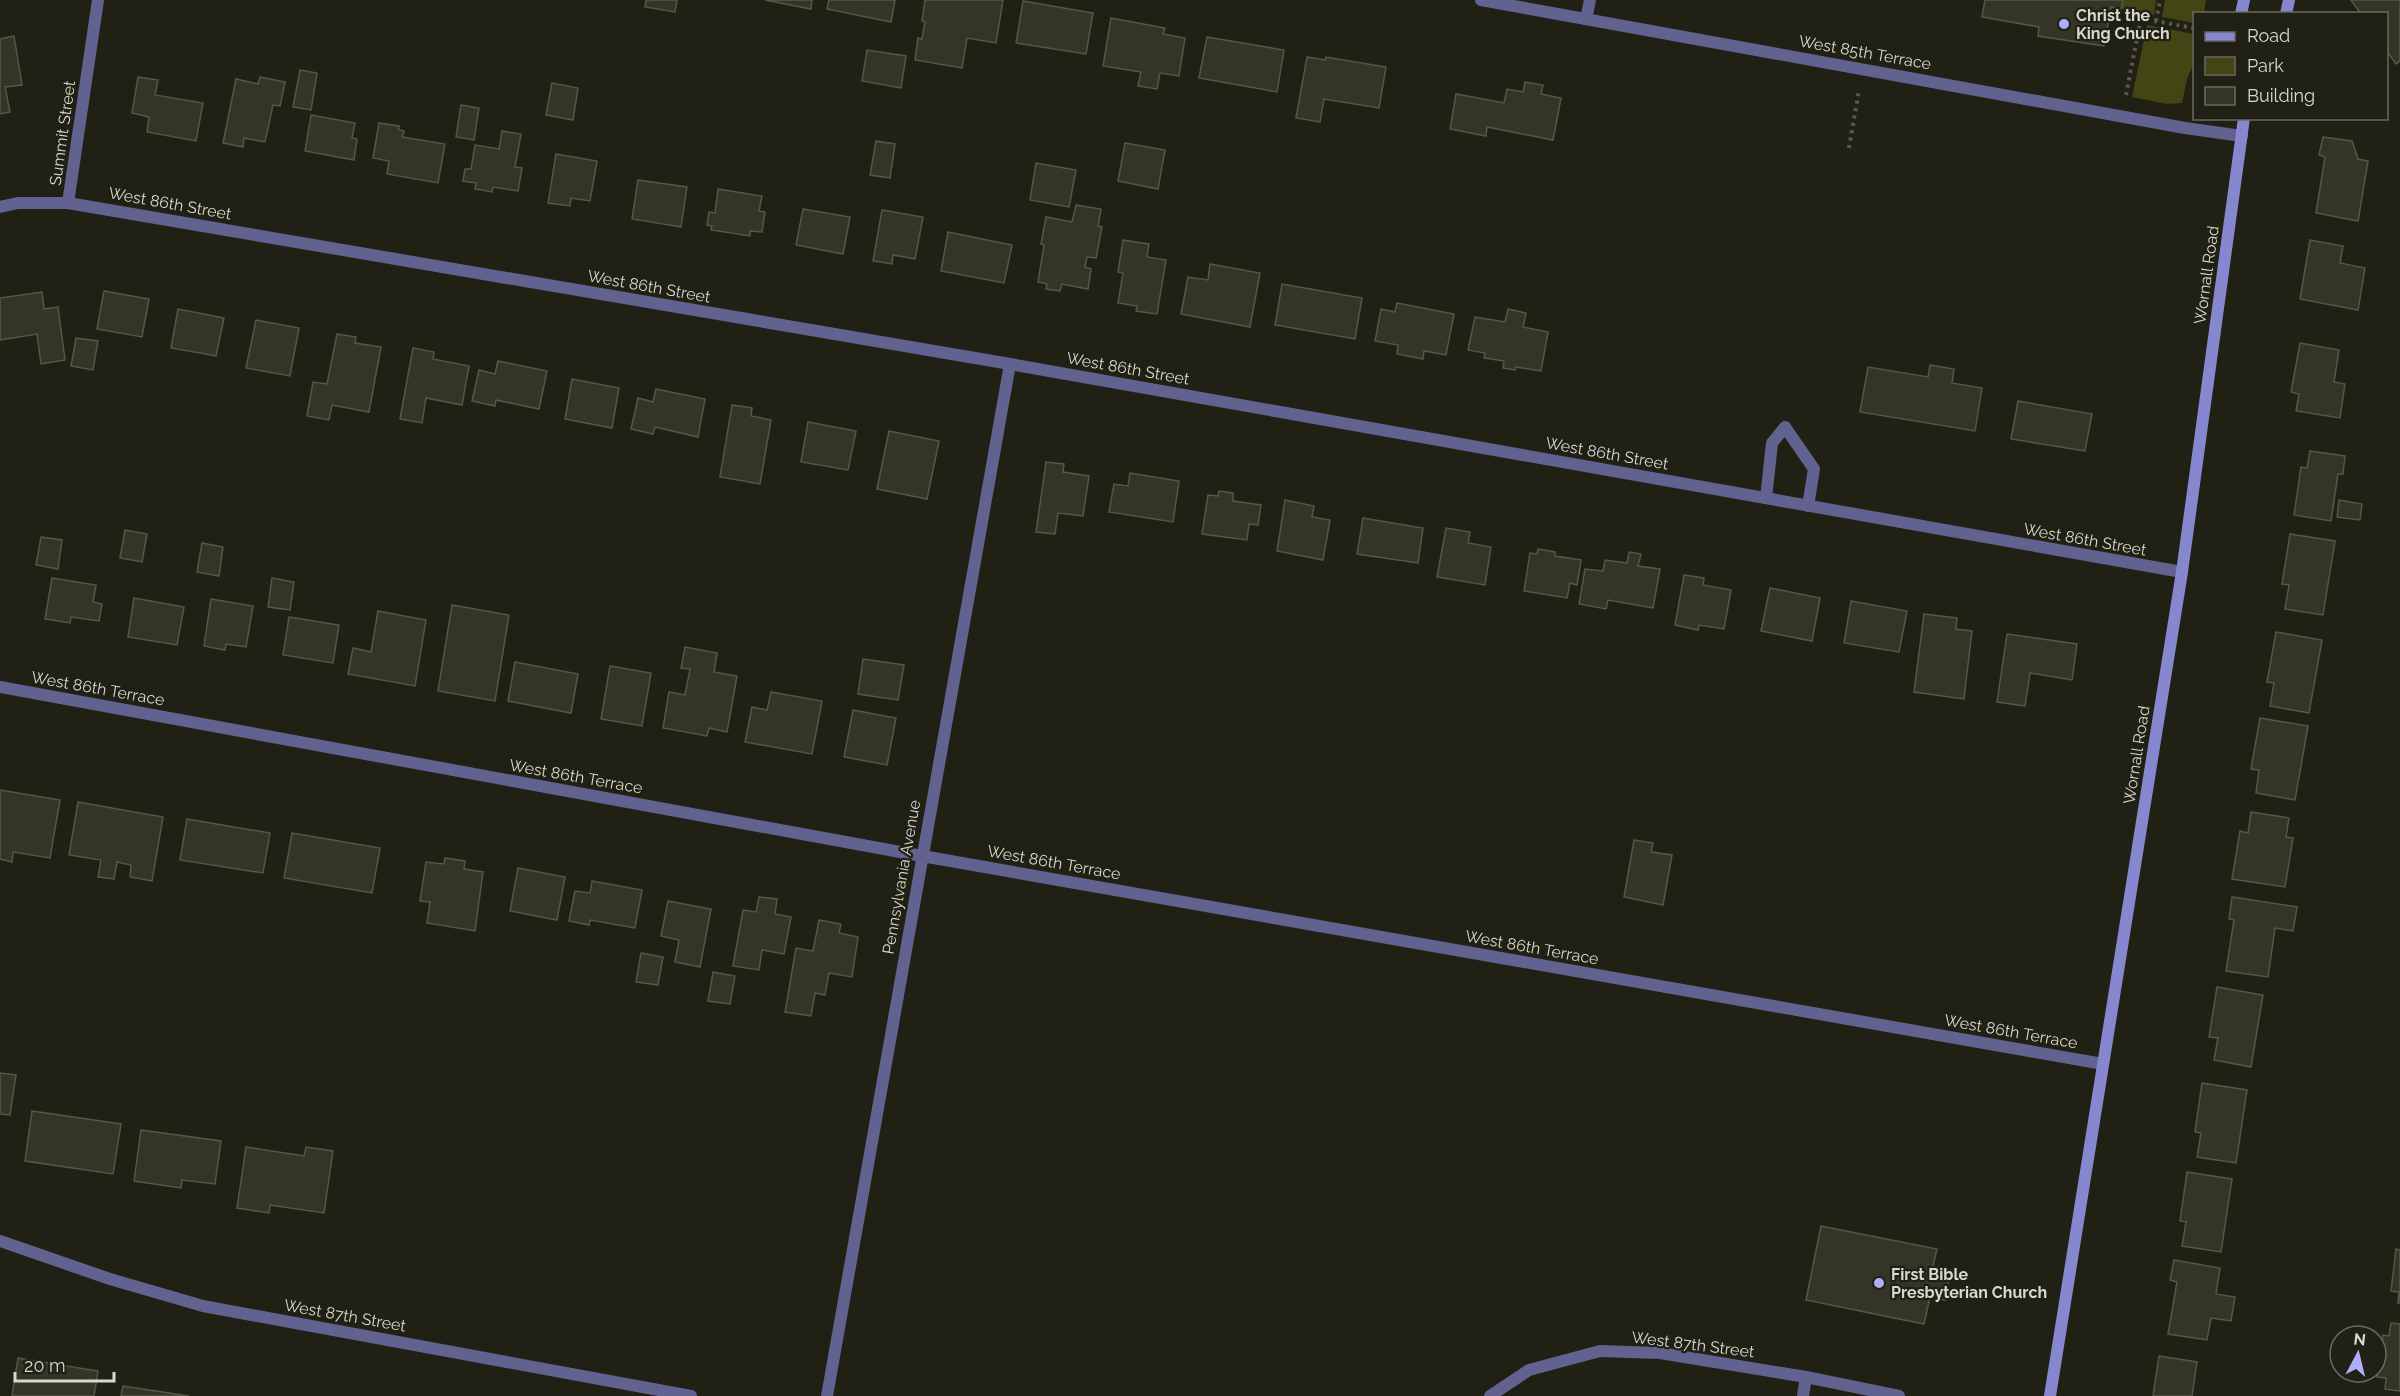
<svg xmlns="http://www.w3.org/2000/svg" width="2400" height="1396" font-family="Raleway,sans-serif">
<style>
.green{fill:#434515}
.building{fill:#343527;stroke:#555747;stroke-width:1.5}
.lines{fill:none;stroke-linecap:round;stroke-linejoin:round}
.path{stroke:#595a4e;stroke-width:4;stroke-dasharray:3 4.5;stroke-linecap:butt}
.service{stroke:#61628f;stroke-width:12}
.minor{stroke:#61628f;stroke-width:12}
.secondary{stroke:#8787cf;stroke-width:12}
.poi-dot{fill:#adaffb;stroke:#202114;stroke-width:2}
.labels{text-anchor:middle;stroke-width:4.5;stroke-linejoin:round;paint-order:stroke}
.poi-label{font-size:16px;font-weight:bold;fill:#d7d8cf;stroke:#202114;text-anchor:start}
.street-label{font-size:16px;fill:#d7d8cf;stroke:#202114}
</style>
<rect width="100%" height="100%" fill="#202114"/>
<g class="green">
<path d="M2123 0H2156L2154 15 2121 9Z"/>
<path d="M2165 0H2206L2204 13 2194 14V23L2162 17Z"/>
<path d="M2147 25 2194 34 2193 65 2187 79 2182 103 2167 104 2132 97Z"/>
</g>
<g class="building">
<path d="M646 0H677L675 12 645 7Z"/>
<path d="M765 0H812L811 9Z"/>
<path d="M829 0H895L891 22 827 9Z"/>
<path d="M925 0H1003L996 43 967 38 962 68 915 60 918 38 922 39 925 22 922 21Z"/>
<path d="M1985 0H2123L2121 9 2111 7 2104 46 2038 36 2039 27 1982 17Z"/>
<path d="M2351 0H2400V61L2396 64 2386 50V14H2361Z"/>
<path d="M1023 1 1093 13 1086 54 1016 43Z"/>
<path d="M1111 18 1165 28 1163 34 1185 38 1179 76 1160 73 1157 89 1138 86 1141 72 1103 66Z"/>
<path d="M14 36 22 85 5 87 10 112 0 114V39Z"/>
<path d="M1207 37 1284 50 1277 92 1199 78Z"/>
<path d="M867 50 906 56 901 88 862 81Z"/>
<path d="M1307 57 1325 60 1326 57 1386 67 1379 108 1324 99 1320 122 1296 118Z"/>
<path d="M300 70 317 73 311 110 293 107Z"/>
<path d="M138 77 158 80 155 95 203 103 196 141 147 132 149 117 132 113Z"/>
<path d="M260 77 285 82 280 106 273 105 265 142 244 138 243 147 223 143 236 79 258 84Z"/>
<path d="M1525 82 1543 85 1541 94 1561 98 1553 140 1487 127 1486 136 1450 129 1456 94 1504 103 1507 89 1523 92Z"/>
<path d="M552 83 578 88 573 120 546 115Z"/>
<path d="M461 105 479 108 474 140 456 137Z"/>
<path d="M311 115 355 123 352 138 357 139 354 160 305 151Z"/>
<path d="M379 123 399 126V130L404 131 402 137 445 144 438 183 387 174 389 161 373 158Z"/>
<path d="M502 131 521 134 515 167 522 168 518 191 493 187 492 192 475 189 476 183 463 181 465 169H471L475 145 499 149Z"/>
<path d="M2323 137 2352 141 2358 159 2368 161 2358 221 2316 213 2325 157 2319 155Z"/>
<path d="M876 141 895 144 890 178 870 175Z"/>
<path d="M1125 143 1165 150 1158 189 1118 181Z"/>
<path d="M556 154 597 161 590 201 571 198 570 206 548 203Z"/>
<path d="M1036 163 1076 170 1069 207 1030 200Z"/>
<path d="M638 180 687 187 681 227 632 219Z"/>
<path d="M718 189 762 196 759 211 765 212 762 232 750 231V236L711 230 712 226 707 225 709 212 715 213Z"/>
<path d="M1076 205 1101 209 1098 226 1102 227 1096 258 1087 257 1085 267 1091 269 1088 289 1062 284 1060 291 1046 289 1047 284 1038 282 1044 245 1041 244 1046 217 1072 222Z"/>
<path d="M803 209 850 217 843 254 796 245Z"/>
<path d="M882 210 923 217 915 259 893 255 892 264 873 261Z"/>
<path d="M948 232 1012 245 1004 283 941 271Z"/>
<path d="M1123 240 1149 244 1147 257 1166 260 1157 314 1136 311 1137 306 1118 303 1123 273 1118 272Z"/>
<path d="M2310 240 2343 246 2340 263 2365 268 2358 310 2300 299Z"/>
<path d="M1210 264 1260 273 1250 327 1181 314 1188 277 1208 280Z"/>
<path d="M1282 284 1362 298 1355 339 1275 325Z"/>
<path d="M104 291 149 299 142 337 97 329Z"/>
<path d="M42 292 44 309 58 307 65 360 41 364 37 334 0 340V298Z"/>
<path d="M1397 303 1454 314 1446 355 1424 351 1423 359 1397 354 1398 345 1375 341 1381 309 1395 312Z"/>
<path d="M178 309 224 318 216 356 171 348Z"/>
<path d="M1508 309 1526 313 1523 327 1548 332 1541 371 1516 367 1515 370 1503 368 1504 361 1484 358 1485 353 1468 350 1475 317 1505 322Z"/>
<path d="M256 320 299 328 290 376 246 368Z"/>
<path d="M337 334 356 337 355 343 381 347 369 412 332 405 329 420 307 416 313 382 327 384Z"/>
<path d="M76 338 98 341 93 370 71 366Z"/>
<path d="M2300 343 2339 350 2334 382 2345 384 2340 418 2296 411 2299 394 2291 392Z"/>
<path d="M413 348 434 352 433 359 469 366 462 405 426 398 422 423 400 419Z"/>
<path d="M498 361 547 371 539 409 496 400 495 406 472 401 479 370 495 374Z"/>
<path d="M1930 365 1954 369 1952 383 1982 388 1975 431 1860 412 1868 367 1928 377Z"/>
<path d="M572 379 619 388 612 428 565 419Z"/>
<path d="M656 389 705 399 698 437 655 427 653 434 631 429 638 398 653 402Z"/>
<path d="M2018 401 2092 414 2085 451 2011 439Z"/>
<path d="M732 405 752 408 751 416 771 420 760 484 720 477Z"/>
<path d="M808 422 856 431 848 470 801 462Z"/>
<path d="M889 431 939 441 927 499 877 489Z"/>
<path d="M2310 451 2345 456 2343 474H2338L2331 521 2294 515 2301 467 2307 468Z"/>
<path d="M1046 462 1064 464 1063 472 1089 476 1083 516 1058 513 1055 534 1036 532Z"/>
<path d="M1130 473 1179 481 1173 522 1109 512 1114 484 1128 486Z"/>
<path d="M1219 491 1233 493V501L1261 505 1258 525 1249 524 1247 540 1202 534 1208 495 1218 496Z"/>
<path d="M1285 500 1314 506 1312 517 1330 520 1323 560 1277 551Z"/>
<path d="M2339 500 2362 504 2360 520 2337 517Z"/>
<path d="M1363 518 1423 528 1418 563 1357 554Z"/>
<path d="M1446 528 1470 532 1468 543 1491 547 1485 585 1437 577Z"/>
<path d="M125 530 147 534 142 562 120 558Z"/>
<path d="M2290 534 2335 541 2323 615 2285 609 2289 585 2282 584Z"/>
<path d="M41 537 62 540 58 569 36 565Z"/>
<path d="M202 543 223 547 219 576 197 572Z"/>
<path d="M1538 549 1555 552V556L1581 560 1577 585 1570 583 1567 598 1524 591 1530 553 1537 554Z"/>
<path d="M1629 552 1641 554 1638 566 1660 569 1653 608 1608 600 1606 609 1579 604 1585 569 1603 571 1605 560 1627 563Z"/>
<path d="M1684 575 1704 578 1703 585 1731 590 1724 629 1699 625 1698 630 1675 625Z"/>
<path d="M52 578 96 585 93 602 102 604 99 621 71 617 70 623 45 619Z"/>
<path d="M272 578 294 582 290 610 268 607Z"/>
<path d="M1770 588 1820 598 1812 641 1761 631Z"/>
<path d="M134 598 184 607 177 645 128 637Z"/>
<path d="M211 599 253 606 246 647 226 644 225 650 204 646Z"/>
<path d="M1851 601 1907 611 1899 652 1844 643Z"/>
<path d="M452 605 509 615 495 701 438 691Z"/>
<path d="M378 611 426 620 415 686 348 674 353 648 371 652Z"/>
<path d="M1924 614 1957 618 1956 629 1972 631 1964 699 1914 692Z"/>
<path d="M289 617 339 625 333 663 283 655Z"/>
<path d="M2276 632 2322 640 2309 713 2270 706 2274 683 2267 682Z"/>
<path d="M2007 634 2077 644 2072 680 2030 673 2025 706 1997 702Z"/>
<path d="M685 647 717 653 714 672 737 676 727 732 709 728 707 736 663 728 669 692 685 695 690 669 681 668Z"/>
<path d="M863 659 904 665 898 700 858 694Z"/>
<path d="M515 662 578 674 571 713 508 701Z"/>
<path d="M610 666 651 673 642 726 601 719Z"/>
<path d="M771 692 822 701 812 754 745 742 752 707 767 710Z"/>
<path d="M853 710 896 718 887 765 844 757Z"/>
<path d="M2260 718 2308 726 2295 800 2256 793 2259 770 2251 769Z"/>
<path d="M0 790 60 800 50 858 13 852 12 862 0 859Z"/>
<path d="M78 802 163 817 152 881 130 877 131 865 117 862 114 879 98 877 101 860 69 855Z"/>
<path d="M2251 812 2289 818 2286 837 2293 838 2285 887 2232 879 2240 831 2248 833Z"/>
<path d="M187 819 270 833 263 873 180 860Z"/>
<path d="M292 833 380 848 372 893 284 878Z"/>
<path d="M1634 840 1653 843 1651 852 1672 855 1663 905 1624 897Z"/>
<path d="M445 858 465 861 464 869 483 872 475 931 427 923 430 902 420 901 426 862 444 864Z"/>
<path d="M518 868 565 877 557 920 510 911Z"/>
<path d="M592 881 642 890 635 928 590 920 589 925 569 921 575 891 590 893Z"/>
<path d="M759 897 777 899 775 914 791 917 784 954 762 950 759 970 733 966 743 910 756 912Z"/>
<path d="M2232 897 2297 907 2293 931 2275 928 2268 977 2226 971 2234 920 2229 919Z"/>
<path d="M668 901 711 909 700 967 675 962 679 940 661 936Z"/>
<path d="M819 920 841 924 839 933 858 937 852 977 829 973 825 995 815 993 811 1016 785 1012 796 948 813 951Z"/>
<path d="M641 953 663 957 658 985 636 982Z"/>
<path d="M713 972 735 976 730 1004 708 1001Z"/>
<path d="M2217 987 2263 995 2251 1067 2214 1060 2218 1038 2209 1037Z"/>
<path d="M0 1073 16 1075 10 1115 0 1114Z"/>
<path d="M2202 1083 2247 1090 2236 1163 2197 1157 2201 1133 2195 1132Z"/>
<path d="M32 1111 121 1124 113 1174 25 1161Z"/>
<path d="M141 1130 221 1141 215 1184 182 1180 181 1188 134 1181Z"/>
<path d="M246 1147 304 1156 306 1147 333 1151 324 1213 270 1205 269 1213 237 1208Z"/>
<path d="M2187 1172 2232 1179 2221 1252 2182 1246 2186 1222 2180 1221Z"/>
<path d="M1821 1226 1937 1249 1933 1266 1951 1270 1945 1300 1930 1297 1924 1324 1806 1300Z"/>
<path d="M2396 1249 2400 1250V1303H2398L2399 1292 2391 1291Z"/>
<path d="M2174 1260 2220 1268 2216 1294 2235 1297 2231 1321 2211 1318 2207 1340 2168 1334 2177 1282 2170 1280Z"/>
<path d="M2391 1323 2400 1324V1391L2385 1389 2386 1378 2377 1377 2383 1335 2389 1336Z"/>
<path d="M2159 1356 2197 1362 2192 1396H2153Z"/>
<path d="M18 1358 98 1371 94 1396H12Z"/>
<path d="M123 1386 189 1396H121Z"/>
</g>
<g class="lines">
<g class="path">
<path d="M2110 13 2194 28"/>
<path d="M2156 21 2160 0"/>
<path d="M2126 95 2141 18"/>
<path d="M1849 148 1859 90"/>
</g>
<g class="service">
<path d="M1586 19 1590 0"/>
<path d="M1766 498 1772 443 1785 427 1814 469 1808 506"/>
</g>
<g class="minor">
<path d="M1481 0 2185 128 2242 136"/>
<path d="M68 203 98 0"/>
<path d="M0 207 18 203H68L1010 364 2182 572"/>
<path d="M0 687 922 856 2103 1064"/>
<path d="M0 1241 110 1279 203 1306 691 1396"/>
<path d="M827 1396 1010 364"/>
<path d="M1490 1396 1529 1370 1600 1351 1660 1353 1806 1377 1899 1396"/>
<path d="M1803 1396 1806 1377"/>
</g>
<g class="secondary">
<path d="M2241 14 2244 0"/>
<path d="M2286 14 2289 0"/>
<path d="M2050 1396 2182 572 2244 118"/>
</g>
</g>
<g class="poi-dot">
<circle cx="2064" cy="24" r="6"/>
<circle cx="1879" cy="1283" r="6"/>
</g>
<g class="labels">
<g class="poi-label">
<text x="2076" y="21">Christ the<tspan x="2076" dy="18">King Church</tspan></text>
<text x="1891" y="1280">First Bible<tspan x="1891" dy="18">Presbyterian Church</tspan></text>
</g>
<g class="street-label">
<text transform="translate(1865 52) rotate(10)" y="6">West 85th Terrace</text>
<text transform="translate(62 133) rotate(-82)" y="6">Summit Street</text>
<text transform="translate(170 203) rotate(10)" y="6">West 86th Street</text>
<text transform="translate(2206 275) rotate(-82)" y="6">Wornall Road</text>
<text transform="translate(649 286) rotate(10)" y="6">West 86th Street</text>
<text transform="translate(1128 368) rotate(10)" y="6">West 86th Street</text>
<text transform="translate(1607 453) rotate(10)" y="6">West 86th Street</text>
<text transform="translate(2085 539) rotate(10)" y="6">West 86th Street</text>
<text transform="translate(98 688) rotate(10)" y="6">West 86th Terrace</text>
<text transform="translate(2136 755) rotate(-81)" y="6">Wornall Road</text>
<text transform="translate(576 776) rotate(10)" y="6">West 86th Terrace</text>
<text transform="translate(1054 862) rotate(10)" y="6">West 86th Terrace</text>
<text transform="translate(901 877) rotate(-80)" y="6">Pennsylvania Avenue</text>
<text transform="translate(1532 947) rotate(10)" y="6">West 86th Terrace</text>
<text transform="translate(2011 1031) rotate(10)" y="6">West 86th Terrace</text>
<text transform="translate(345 1315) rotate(10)" y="6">West 87th Street</text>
<text transform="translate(1693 1344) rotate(7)" y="6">West 87th Street</text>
</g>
</g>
<rect x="2193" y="12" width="195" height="108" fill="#202114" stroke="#696a5f" stroke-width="1.5"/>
<rect x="2205" y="32" width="30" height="9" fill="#8787cf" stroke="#696a5f" stroke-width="1.5"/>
<text x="2247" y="42" font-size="18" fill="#d7d8cf">Road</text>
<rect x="2205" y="57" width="30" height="18" fill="#434515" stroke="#696a5f" stroke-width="1.5"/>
<text x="2247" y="72" font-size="18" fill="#d7d8cf">Park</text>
<rect x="2205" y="87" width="30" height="18" fill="#343527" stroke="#696a5f" stroke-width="1.5"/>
<text x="2247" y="102" font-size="18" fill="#d7d8cf">Building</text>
<g transform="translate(2358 1354) rotate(7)"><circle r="28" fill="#202114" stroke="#696a5f" stroke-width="1.5"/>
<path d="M0-4.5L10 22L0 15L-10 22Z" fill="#adaffb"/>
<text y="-9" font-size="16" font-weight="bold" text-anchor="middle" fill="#d7d8cf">N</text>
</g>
<path d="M15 1372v9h99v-9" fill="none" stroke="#d7d8cf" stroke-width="3"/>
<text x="24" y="1372" font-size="18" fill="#d7d8cf" stroke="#202114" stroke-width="4.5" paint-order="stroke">20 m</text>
</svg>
